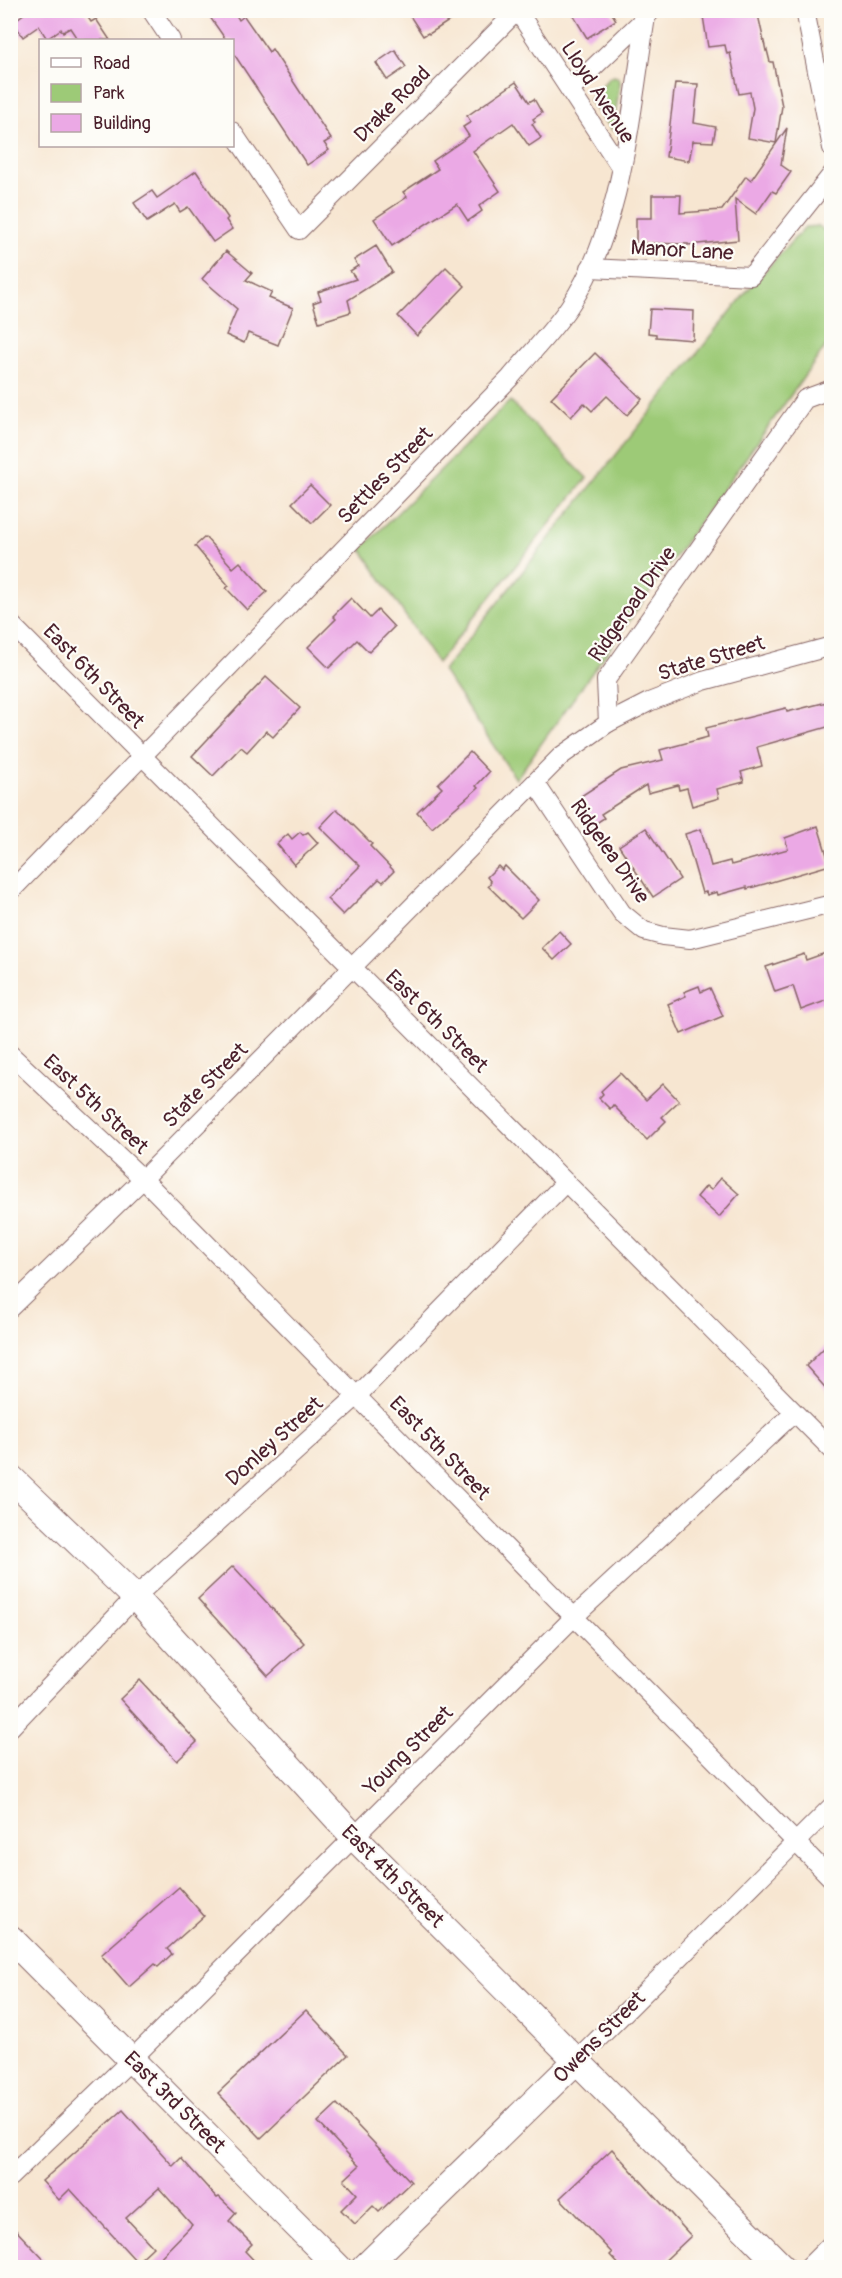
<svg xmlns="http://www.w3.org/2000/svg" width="842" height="2278" font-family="Pangolin,sans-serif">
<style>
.green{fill:#9dca77;stroke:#747451;stroke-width:1.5}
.building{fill:#eba9e5}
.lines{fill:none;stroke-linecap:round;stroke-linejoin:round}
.street-casing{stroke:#876565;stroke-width:20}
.secondary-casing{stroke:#876565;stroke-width:28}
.street{stroke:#fff;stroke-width:18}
.secondary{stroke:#fff;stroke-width:26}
.labels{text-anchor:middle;stroke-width:4.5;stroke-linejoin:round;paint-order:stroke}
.street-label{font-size:21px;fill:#4a1f2b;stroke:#fdfcf7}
</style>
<rect width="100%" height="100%" fill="#fdfcf7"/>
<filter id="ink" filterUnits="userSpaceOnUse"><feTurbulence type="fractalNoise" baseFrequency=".0167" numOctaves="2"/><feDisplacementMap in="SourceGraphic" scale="12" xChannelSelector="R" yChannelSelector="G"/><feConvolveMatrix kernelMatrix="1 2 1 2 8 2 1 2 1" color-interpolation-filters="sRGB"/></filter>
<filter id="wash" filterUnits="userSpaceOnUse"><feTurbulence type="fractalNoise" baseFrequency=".008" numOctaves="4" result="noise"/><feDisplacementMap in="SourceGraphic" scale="24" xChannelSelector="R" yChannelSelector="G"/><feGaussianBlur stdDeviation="1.35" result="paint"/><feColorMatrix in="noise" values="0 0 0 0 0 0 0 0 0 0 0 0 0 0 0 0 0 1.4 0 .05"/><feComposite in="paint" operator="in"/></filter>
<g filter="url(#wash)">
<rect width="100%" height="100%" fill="#f7e6d1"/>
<g class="green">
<path d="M614 76 619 78 620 82 613 131 589 100 609 78Z"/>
<path d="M819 226 831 236V339L516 779 443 671 752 285 805 227Z"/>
<path d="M510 401 587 478 437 663 361 549Z"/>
</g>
<g id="blocks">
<g class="building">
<path d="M29 10H83L91 22 96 19 110 40H78L70 28 63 32 61 29 47 39 39 26 23 37 13 22Z"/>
<path d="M205 10H233L239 20 244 16 269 52 272 49 331 139 324 143 329 150 307 165 232 51V40H226Z"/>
<path d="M419 10H466L429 34 428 33 423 36 410 16Z"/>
<path d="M570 10H610L616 20 587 38Z"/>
<path d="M702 10H757L766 51 767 50 770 62H773L782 106 776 143 748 138 753 108 750 92 739 94 730 53 727 54 725 45 708 47Z"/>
<path d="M395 50 406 67 387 80 376 63Z"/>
<path d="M516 82 529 102 534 99 542 113 533 119 535 122 532 124 541 138 529 146 513 123 473 151 500 191 479 206 482 211 468 221 457 204 392 246 374 219 407 197 403 192 438 169 433 161 469 136 463 127 471 122 467 116Z"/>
<path d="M675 83 698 84 694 123 716 127 713 142 693 141 689 161 666 157Z"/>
<path d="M787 128 781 165 791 172 776 193 772 191 756 214 735 199 738 240 688 245V244L636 243V218H652V195H681L680 213 722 210 746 176 751 180Z"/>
<path d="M196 171 228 218 226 220 232 229 213 242 188 207 180 212 175 204 147 222 134 203 152 191 157 198Z"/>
<path d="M376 246 392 272 348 300 351 312 319 322 313 303 321 300 318 292 356 279 350 271 358 266 354 260Z"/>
<path d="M226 251 252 273 246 280 272 292 269 298 293 308 278 345 248 333 244 343 226 335 237 309 202 279Z"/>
<path d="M446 267 465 286 417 336 398 316Z"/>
<path d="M650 309 694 311 693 340 656 337V334L648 333Z"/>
<path d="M595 353 642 399 627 415 607 396 592 411 584 403 571 417 551 398Z"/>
<path d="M310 485 330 505 312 523 292 503Z"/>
<path d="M205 537 233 568 240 562 267 592 247 610 226 588 229 586 195 546Z"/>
<path d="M351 598 370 618 378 610 394 627 369 652 357 640 329 668 308 647 336 619 333 616Z"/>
<path d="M266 677 300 708 273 737 266 731 247 752 241 747 213 776 192 756Z"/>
<path d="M831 701V726L757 747 762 766 741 772 744 782 717 789 719 798 692 806 687 788 679 790 678 785 648 793 646 785 601 814 604 818 590 827 577 808 585 803 581 796 621 770 663 760 660 750 708 737 706 728 786 708 787 712Z"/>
<path d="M470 752 489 772 476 786 478 788 432 828 417 812 442 788 438 784Z"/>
<path d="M337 809 372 844 370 846 394 871 383 882 379 879 343 915 327 899 360 866 320 827Z"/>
<path d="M818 826 830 865 747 889V887L718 895 717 892 707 895 706 892 702 893 685 834 701 829 711 866 730 861 731 865 788 849 785 838Z"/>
<path d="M646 828 680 879 653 897 619 846Z"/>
<path d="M300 832 303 835 308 832 318 843 294 865 277 844 288 834 292 839Z"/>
<path d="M498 866 502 870 505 866 539 900 521 918 488 886 491 882 487 877Z"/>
<path d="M559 931 571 944 554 960 542 948Z"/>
<path d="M831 951V999L801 1010 793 986 775 992 766 967 804 954 806 960Z"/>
<path d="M699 986 701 992 710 988 723 1016 681 1034 668 1004 686 996 684 992Z"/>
<path d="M620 1073 646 1100 663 1084 679 1101 662 1117 666 1121 647 1140 613 1105 610 1109 599 1098 603 1094 601 1091Z"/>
<path d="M721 1178 739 1194 719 1217 697 1197 706 1186 711 1190Z"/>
<path d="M831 1341V1394L806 1366Z"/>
<path d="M233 1566 304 1643 268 1676 198 1599Z"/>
<path d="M140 1680 197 1742 177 1761 120 1699Z"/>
<path d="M179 1887 204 1916 167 1949 172 1954 158 1967 155 1964 129 1987 101 1955Z"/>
<path d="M306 2010 348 2055 261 2138 218 2093Z"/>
<path d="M337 2104 411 2182 379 2212 373 2206 355 2224 341 2210 357 2194 344 2180 359 2166 318 2122Z"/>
<path d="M123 2110 173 2166 181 2158 217 2198 219 2197 236 2213 229 2221 252 2244 245 2251 261 2268H150L192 2225 159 2188 126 2218 153 2247 137 2262 70 2189 59 2200 42 2181Z"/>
<path d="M612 2149 691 2236 657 2268H622L610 2255 612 2253 560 2198Z"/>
<path d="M10 2224 52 2268H10Z"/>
</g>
</g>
</g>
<g filter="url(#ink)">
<use href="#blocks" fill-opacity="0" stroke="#876565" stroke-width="1.5"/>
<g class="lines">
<g class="street-casing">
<g id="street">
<path d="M151 10 171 40"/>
<path d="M517 10 621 168"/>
<path d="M805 10 832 148"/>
<path d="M570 90 646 17"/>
<path d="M232 131 299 230 517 11"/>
<path d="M590 268 751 276 832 174"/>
<path d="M10 623 832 1450"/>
<path d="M608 723 649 702 703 681 832 646"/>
<path d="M536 784 622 913 644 931 663 936 690 939 832 904"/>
<path d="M10 892 510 378C530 354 552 332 569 307 623 228 631 110 646 17L652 10"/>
<path d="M10 1054 143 1179 832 1879"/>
<path d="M10 1308 143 1179 561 756 608 723 606 680 805 399 832 389"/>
<path d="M10 1728 135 1597 357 1396 565 1183"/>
<path d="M577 2060 832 1806"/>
<path d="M10 2177 132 2059 574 1617 794 1413"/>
<path d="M807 2268 832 2243"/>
</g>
</g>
<g class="secondary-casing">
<g id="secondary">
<path d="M10 1477 135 1597 353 1836 783 2268"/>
<path d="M10 1938 339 2268"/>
<path d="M364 2268 577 2060"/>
</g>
</g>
<use href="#street" class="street"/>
<use href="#secondary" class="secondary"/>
</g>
</g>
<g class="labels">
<g class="street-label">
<text transform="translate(598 92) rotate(57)" y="7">Lloyd Avenue</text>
<text transform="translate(392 104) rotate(-45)" y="7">Drake Road</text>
<text transform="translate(682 250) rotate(3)" y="7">Manor Lane</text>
<text transform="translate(385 475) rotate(-46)" y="7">Settles Street</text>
<text transform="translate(632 604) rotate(-55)" y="7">Ridgeroad Drive</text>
<text transform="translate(711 658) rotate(-17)" y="7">State Street</text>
<text transform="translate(94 676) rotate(46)" y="7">East 6th Street</text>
<text transform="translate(610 851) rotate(55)" y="7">Ridgelea Drive</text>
<text transform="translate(437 1021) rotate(45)" y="7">East 6th Street</text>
<text transform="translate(205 1085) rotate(-45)" y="7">State Street</text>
<text transform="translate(96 1104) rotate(43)" y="7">East 5th Street</text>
<text transform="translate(274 1441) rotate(-42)" y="7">Donley Street</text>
<text transform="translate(440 1448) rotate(46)" y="7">East 5th Street</text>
<text transform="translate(408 1750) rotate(-45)" y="7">Young Street</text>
<text transform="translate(393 1876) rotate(45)" y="7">East 4th Street</text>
<text transform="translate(599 2037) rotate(-45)" y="7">Owens Street</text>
<text transform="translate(175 2102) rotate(45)" y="7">East 3rd Street</text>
</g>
</g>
<rect width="842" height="2278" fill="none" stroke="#fdfcf7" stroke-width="36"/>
<rect x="39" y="39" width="195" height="108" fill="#fdfcf7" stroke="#b5a4a5" stroke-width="1.5"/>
<rect x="51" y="58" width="30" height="9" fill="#ffffff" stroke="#b5a4a5" stroke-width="1.5"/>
<text x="93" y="69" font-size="18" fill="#4a1f2b">Road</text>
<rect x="51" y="84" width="30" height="18" fill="#9dca77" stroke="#b5a4a5" stroke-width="1.5"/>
<text x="93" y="99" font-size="18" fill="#4a1f2b">Park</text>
<rect x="51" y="114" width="30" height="18" fill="#eba9e5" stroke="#b5a4a5" stroke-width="1.5"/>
<text x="93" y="129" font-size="18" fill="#4a1f2b">Building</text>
</svg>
